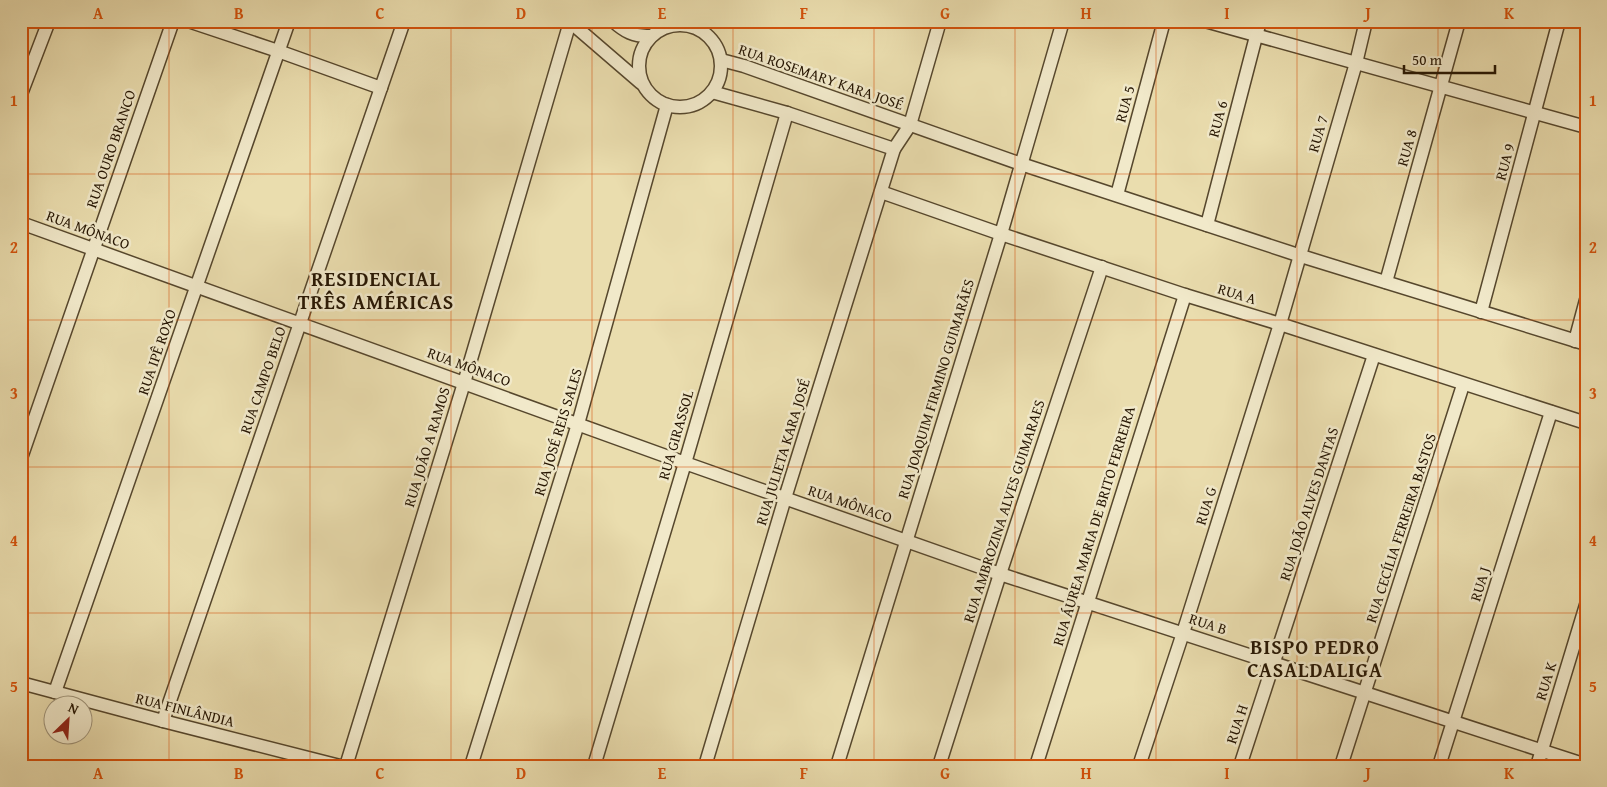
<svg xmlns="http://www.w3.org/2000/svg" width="1607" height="787" font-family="'Gentium Book Plus',serif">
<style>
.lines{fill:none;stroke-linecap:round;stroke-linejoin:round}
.minor-casing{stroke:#56472d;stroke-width:15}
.minor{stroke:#f1e9ca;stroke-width:12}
.grid{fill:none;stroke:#d4520b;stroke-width:1;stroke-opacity:0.55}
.labels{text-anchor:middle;stroke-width:5;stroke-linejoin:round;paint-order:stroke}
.street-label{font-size:15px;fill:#251502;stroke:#f1e9ca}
.district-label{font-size:20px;font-weight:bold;letter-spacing:1px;fill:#251502;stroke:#f1e9ca}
.neatline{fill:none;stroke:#d4520b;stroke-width:2}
.grid-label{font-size:16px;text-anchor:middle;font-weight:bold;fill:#d4520b}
</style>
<rect width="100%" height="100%" fill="#eaddae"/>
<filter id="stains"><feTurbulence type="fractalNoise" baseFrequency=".004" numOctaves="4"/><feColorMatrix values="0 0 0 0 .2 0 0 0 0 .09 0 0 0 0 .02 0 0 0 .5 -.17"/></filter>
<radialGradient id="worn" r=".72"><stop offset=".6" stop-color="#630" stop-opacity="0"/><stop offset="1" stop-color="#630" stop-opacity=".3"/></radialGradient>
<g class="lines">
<g class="minor-casing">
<g id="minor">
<path d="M188 21 278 51 381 88"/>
<path d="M569 21 641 83"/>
<path d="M613 21C624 31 634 37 650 36"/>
<path d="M1205 21 1586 127"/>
<circle cx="680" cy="66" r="41"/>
<path d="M721 60 744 66 1021 164 1301 256 1586 344"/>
<path d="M712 92 787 113 894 149"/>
<path d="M21 94 49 21"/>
<path d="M881 192 1001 234 1185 295 1280 324 1586 423"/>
<path d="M1117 195 1164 21"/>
<path d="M21 223 685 463 1000 574 1586 765"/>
<path d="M1207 225 1260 21"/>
<path d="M1386 282 1459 21"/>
<path d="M1481 312 1559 21"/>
<path d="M1575 341 1586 300"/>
<path d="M21 458 173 21"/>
<path d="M21 683 163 721 340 766"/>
<path d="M55 692 289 21"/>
<path d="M163 721 404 21"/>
<path d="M346 766 464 383 570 22"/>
<path d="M471 766 578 424 667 105"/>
<path d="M594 766 685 463 787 113"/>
<path d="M705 766 785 498 894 149 910 125 940 21"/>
<path d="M837 766 1001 234 1063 21"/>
<path d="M939 766 1000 574 1102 267"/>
<path d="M1036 766 1185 295"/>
<path d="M1139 766 1183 633 1280 324 1356 63 1366 21"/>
<path d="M1240 766 1374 355"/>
<path d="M1341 766 1463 385"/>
<path d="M1439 766 1551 412"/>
<path d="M1537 766 1586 605"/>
</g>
</g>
<use href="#minor" class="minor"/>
</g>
<path class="grid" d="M169 21V766M310 21V766M451 21V766M592 21V766M733 21V766M874 21V766M1015 21V766M1156 21V766M1297 21V766M1438 21V766M21 174H1586M21 320H1586M21 467H1586M21 613H1586"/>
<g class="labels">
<g class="street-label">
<text transform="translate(821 77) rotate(19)" y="5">RUA ROSEMARY KARA JOSÉ</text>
<text transform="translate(1125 104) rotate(-75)" y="5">RUA 5</text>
<text transform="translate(1218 119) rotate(-75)" y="5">RUA 6</text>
<text transform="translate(1318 134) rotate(-74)" y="5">RUA 7</text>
<text transform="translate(1407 148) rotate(-74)" y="5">RUA 8</text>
<text transform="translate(111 149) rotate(-71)" y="5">RUA OURO BRANCO</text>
<text transform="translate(1505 162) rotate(-75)" y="5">RUA 9</text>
<text transform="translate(88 230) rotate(20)" y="5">RUA MÔNACO</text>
<text transform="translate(1237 294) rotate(17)" y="5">RUA A</text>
<text transform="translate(157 352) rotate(-71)" y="5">RUA IPÊ ROXO</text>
<text transform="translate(469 367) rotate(20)" y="5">RUA MÔNACO</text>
<text transform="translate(263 380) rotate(-71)" y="5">RUA CAMPO BELO</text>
<text transform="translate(936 389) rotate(-73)" y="5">RUA JOAQUIM FIRMINO GUIMARÃES</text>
<text transform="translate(558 432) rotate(-73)" y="5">RUA JOSÉ REIS SALES</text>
<text transform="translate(676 435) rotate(-74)" y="5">RUA GIRASSOL</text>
<text transform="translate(427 447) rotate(-73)" y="5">RUA JOÃO A RAMOS</text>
<text transform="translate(783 452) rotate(-73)" y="5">RUA JULIETA KARA JOSÉ</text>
<text transform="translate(850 504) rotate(19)" y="5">RUA MÔNACO</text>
<text transform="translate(1309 504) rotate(-72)" y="5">RUA JOÃO ALVES DANTAS</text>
<text transform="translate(1206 506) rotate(-73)" y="5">RUA G</text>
<text transform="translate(1004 511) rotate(-72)" y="5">RUA AMBROZINA ALVES GUIMARAES</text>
<text transform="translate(1094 526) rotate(-73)" y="5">RUA ÁUREA MARIA DE BRITO FERREIRA</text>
<text transform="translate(1401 528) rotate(-72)" y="5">RUA CECÍLIA FERREIRA BASTOS</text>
<text transform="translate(1480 584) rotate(-73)" y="5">RUA J</text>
<text transform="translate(1208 624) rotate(18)" y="5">RUA B</text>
<text transform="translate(1546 681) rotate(-73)" y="5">RUA K</text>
<text transform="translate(185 710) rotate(14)" y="5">RUA FINLÂNDIA</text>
<text transform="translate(1237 724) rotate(-72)" y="5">RUA H</text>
</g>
<g class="district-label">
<text x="376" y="286">RESIDENCIAL<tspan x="376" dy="23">TRÊS AMÉRICAS</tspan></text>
<text x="1315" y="654">BISPO PEDRO<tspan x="1315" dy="23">CASALDALIGA</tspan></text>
</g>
</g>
<rect width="1607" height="787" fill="none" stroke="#eaddae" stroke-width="55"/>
<g transform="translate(68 720) rotate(25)"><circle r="24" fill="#f1e9ca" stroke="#9f947a"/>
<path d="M0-4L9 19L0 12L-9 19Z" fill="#8f2418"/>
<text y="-8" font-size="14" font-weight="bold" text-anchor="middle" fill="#251502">N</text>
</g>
<path d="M1404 65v8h91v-8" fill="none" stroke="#251502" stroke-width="2.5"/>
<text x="1412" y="65" font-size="15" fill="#251502" stroke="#f1e9ca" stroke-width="4" paint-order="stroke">50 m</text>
<rect x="28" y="28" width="1552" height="732" class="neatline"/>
<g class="grid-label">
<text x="98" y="19">A</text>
<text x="239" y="19">B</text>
<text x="380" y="19">C</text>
<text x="521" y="19">D</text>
<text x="662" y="19">E</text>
<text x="804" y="19">F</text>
<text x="945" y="19">G</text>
<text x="1086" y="19">H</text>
<text x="1227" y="19">I</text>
<text x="1368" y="19">J</text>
<text x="1509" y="19">K</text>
<text x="14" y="106">1</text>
<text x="1593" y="106">1</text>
<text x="14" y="253">2</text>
<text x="1593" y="253">2</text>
<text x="14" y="399">3</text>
<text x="1593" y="399">3</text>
<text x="14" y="546">4</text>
<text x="1593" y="546">4</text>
<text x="14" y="692">5</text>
<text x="1593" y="692">5</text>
<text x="98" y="779">A</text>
<text x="239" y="779">B</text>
<text x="380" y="779">C</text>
<text x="521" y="779">D</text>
<text x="662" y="779">E</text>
<text x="804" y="779">F</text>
<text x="945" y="779">G</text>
<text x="1086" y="779">H</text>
<text x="1227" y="779">I</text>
<text x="1368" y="779">J</text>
<text x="1509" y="779">K</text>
</g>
<rect width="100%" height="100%" filter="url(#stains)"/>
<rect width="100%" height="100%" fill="url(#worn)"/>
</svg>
